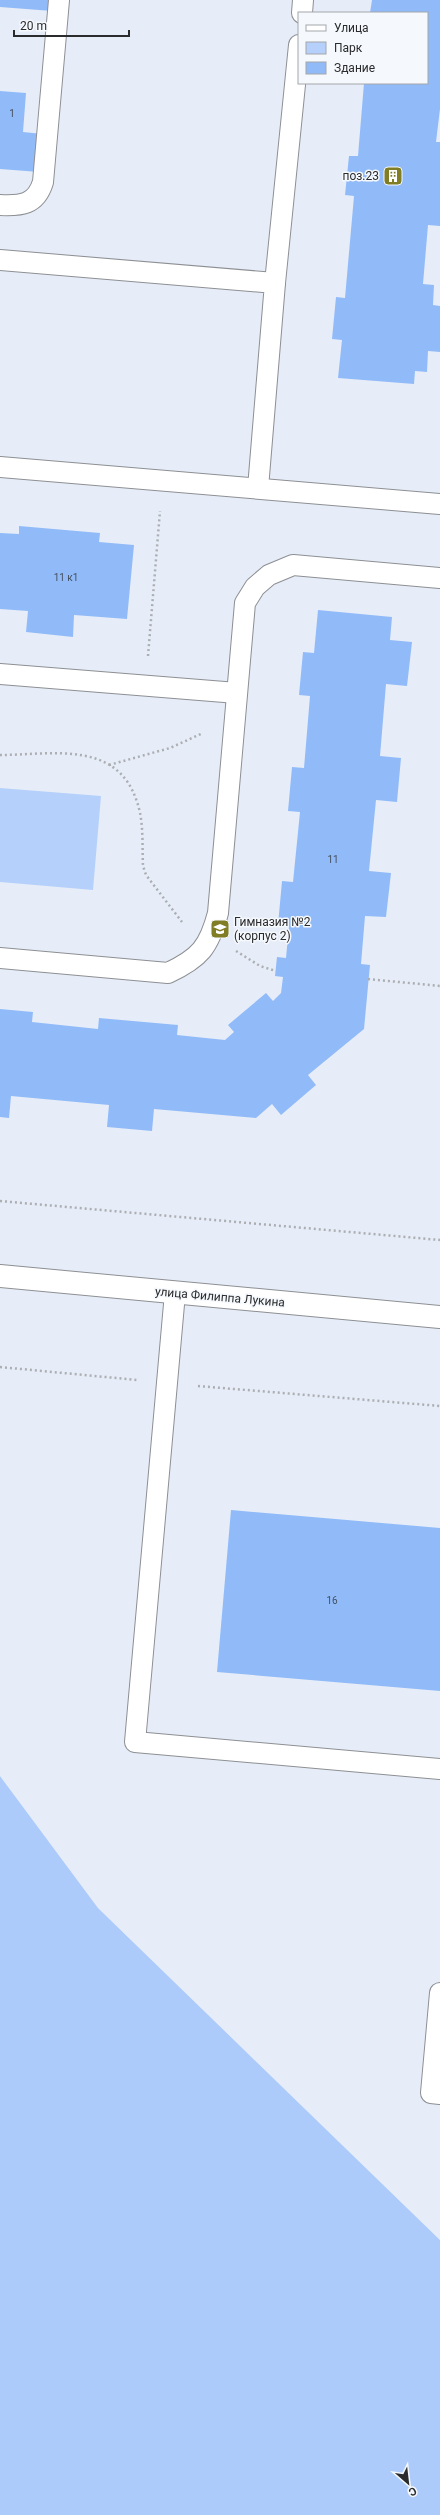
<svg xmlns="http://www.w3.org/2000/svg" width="440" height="2515" font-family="Roboto,sans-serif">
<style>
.built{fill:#e6edf8;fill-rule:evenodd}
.green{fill:#b5d1fb}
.forest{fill:#accbfa}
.building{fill:#91bbf8}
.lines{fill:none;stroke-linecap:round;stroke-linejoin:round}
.lane-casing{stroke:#8d8f93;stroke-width:22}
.street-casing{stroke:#8d8f93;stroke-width:24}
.path{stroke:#acaeb1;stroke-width:2.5;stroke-dasharray:2 3;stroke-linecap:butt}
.lane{stroke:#fff;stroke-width:20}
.street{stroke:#fff;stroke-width:22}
.labels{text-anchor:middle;stroke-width:3;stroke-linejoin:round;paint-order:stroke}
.number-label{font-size:10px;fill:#444f5f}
.poi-label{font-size:12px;fill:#2a2b2c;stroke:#f5f8fc;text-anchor:end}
.street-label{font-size:12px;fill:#2a2b2c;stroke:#f5f8fc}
</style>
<rect width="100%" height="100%" fill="#f5f8fc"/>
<path class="built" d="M0 0H440V2240L98 1908 0 1776ZM299 13H427V83H299Z"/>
<path class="green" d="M0 788 101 796 93 890 0 882Z"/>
<path class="forest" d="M0 1776 98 1908 440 2240V2515H0Z"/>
<g class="building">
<path d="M0 0H53L52 11 0 7Z"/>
<path d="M372 0H440V109L436 142H440V226L428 225 423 284 434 285 433 305 440 306V352L428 351 427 372 415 371 414 384 338 378 342 340 332 339 336 297 345 298 354 196 345 195 349 156H358L364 83H427V13H370Z"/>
<path d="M0 91 26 93 23 132 43 134 39 172 0 169Z"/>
<path d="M19 526 100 533 99 542 134 545 127 619 74 615 73 637 26 632 28 611 0 609V533L19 534Z"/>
<path d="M318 610 392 617 390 640 412 642 407 686 386 684 380 756 401 758 397 802 376 800 369 871 391 873 386 917 365 916 361 964 370 965 364 1029 308 1075 316 1085 281 1115 272 1104 256 1118 154 1109 152 1131 107 1127 109 1105 11 1096 9 1118 0 1117V1009L33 1012 32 1022 98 1029 99 1018 178 1025 177 1035 225 1040 234 1032 228 1025 266 993 273 1001 281 993 283 977 275 976 277 957 286 958 289 926 278 925 282 881 293 882 300 812 288 811 292 767 304 768 310 696 299 695 303 652 314 653Z"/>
<path d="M231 1510 440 1528V1691L217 1672Z"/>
</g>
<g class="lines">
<g class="lane-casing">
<g id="lane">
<path d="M302 13 303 0"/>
<path d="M0 205C21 206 36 205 43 182L59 0"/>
<path d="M0 260 275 283 258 488"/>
<path d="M275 283 299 45"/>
<path d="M0 467 440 504"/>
<path d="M0 674 237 693"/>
<path d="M0 958 168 973C200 958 209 947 218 913L245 603 255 587 269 575 293 565 440 578"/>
<path d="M175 1293 135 1742 440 1769"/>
<path d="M440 1993 431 2093 440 2094"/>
</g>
</g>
<g class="street-casing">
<path id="street" d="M0 1276 440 1317"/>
</g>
<g class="path">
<path d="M148 656 160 511"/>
<path d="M0 755C50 755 117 739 137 802 144 821 142 845 143 866L146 875 182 922"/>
<path d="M109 765 170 748 203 733"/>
<path d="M236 951 260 966 276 971"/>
<path d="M368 979 440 986"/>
<path d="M0 1201 440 1240"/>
<path d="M0 1367 137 1380"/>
<path d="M198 1386 440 1406"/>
</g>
<use href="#lane" class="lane"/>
<use href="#street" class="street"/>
</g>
<defs>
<g id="building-square" transform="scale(1)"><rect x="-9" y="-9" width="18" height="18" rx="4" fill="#807d25" stroke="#f5f8fc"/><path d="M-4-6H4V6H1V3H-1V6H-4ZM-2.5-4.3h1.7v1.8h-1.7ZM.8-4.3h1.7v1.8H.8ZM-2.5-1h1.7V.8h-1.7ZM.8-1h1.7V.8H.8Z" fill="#fff"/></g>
<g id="school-square" transform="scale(1)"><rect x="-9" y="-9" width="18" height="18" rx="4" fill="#807d25" stroke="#f5f8fc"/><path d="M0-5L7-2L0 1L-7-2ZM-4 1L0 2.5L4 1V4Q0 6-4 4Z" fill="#fff"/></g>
</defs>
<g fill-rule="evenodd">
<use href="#building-square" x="393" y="176"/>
<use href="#school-square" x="220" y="929"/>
</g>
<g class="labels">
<g class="number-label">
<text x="12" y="117">1</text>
<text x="66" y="581">11 к1</text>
<text x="333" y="863">11</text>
<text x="332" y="1604">16</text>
</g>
<g class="poi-label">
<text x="379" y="180">поз.23</text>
<text x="234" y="926" text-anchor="start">Гимназия №2<tspan x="234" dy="14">(корпус 2)</tspan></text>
</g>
<g class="street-label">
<text transform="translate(220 1297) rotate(5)" y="4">улица Филиппа Лукина</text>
</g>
</g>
<rect x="298" y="12" width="130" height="72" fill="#f5f8fc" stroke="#a4a6a9"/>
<rect x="306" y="25" width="20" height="6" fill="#ffffff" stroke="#a4a6a9"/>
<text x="334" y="32" font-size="12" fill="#2a2b2c">Улица</text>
<rect x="306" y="42" width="20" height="12" fill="#b5d1fb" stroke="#a4a6a9"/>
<text x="334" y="52" font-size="12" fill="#2a2b2c">Парк</text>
<rect x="306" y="62" width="20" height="12" fill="#91bbf8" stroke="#a4a6a9"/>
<text x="334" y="72" font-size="12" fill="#2a2b2c">Здание</text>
<g transform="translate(408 2483) rotate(152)" stroke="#f5f8fc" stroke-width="3" paint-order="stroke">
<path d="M0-3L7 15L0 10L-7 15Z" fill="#2a2b2c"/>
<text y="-6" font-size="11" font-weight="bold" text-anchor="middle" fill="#2a2b2c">С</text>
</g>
<path d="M14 30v6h115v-6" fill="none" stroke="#2a2b2c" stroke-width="2"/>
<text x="20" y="30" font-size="12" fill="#2a2b2c" stroke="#f5f8fc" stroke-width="3" paint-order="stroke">20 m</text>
</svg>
